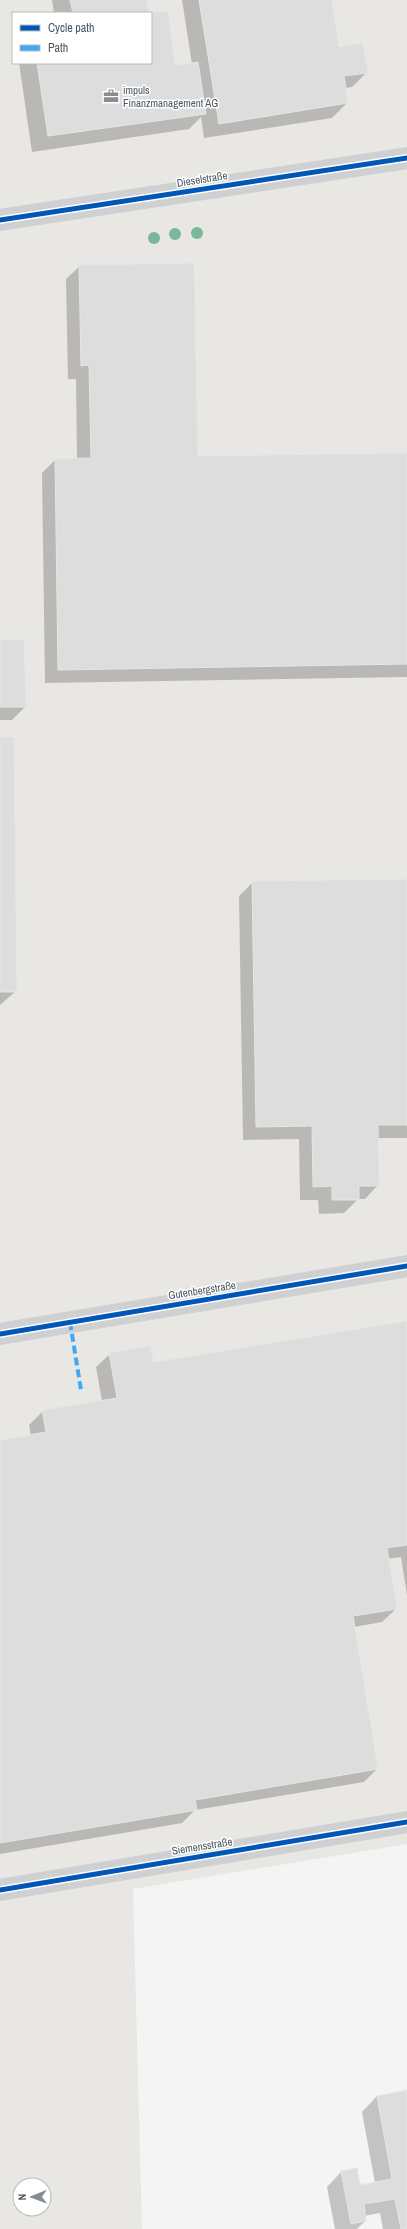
<svg xmlns="http://www.w3.org/2000/svg" width="407" height="2229" font-family="'Archivo Narrow',sans-serif">
<style>
.commercial{fill:#e8e7e3;fill-rule:evenodd}
.shadow{fill:#0003}
.building{fill:#ddddde;stroke:#e5e6e7}
.lines{fill:none;stroke-linecap:round;stroke-linejoin:round}
.minor{stroke:#ced0d2;stroke-width:22}
.quiet{stroke:#3fa9f5;stroke-width:4;stroke-dasharray:8 4;stroke-linecap:butt}
.cycleway-casing{stroke:#fff;stroke-width:8}
.cycleway{stroke:#0057b8;stroke-width:5}
.tree{fill:#7ab899}
.labels{text-anchor:middle;stroke-width:3;stroke-linejoin:round;paint-order:stroke}
.poi-label{font-size:11px;fill:#4a5661;stroke:#fff;text-anchor:start}
.street-label{font-size:11px;fill:#4a5661;stroke:#fff}
</style>
<rect width="100%" height="100%" fill="#f4f4f4"/>
<path class="commercial" d="M0 0H407V1844L133 1889 142 2229H0ZM13 13H151V63H13ZM20 2185H44V2209H20Z"/>
<g class="shadow">
<path d="M52 0H146L148 13H54Z"/>
<path d="M182 0H331L339 48 367 72 352 87 345 88 347 103 332 118 204 138 201 117 189 129 32 152 19 63H151V14L174 66 192 64Z"/>
<path d="M80 266 197 457 407 454V677L45 683 42 473 55 460 77 459 76 379H68L66 279Z"/>
<path d="M0 641 25 707 12 720H0Z"/>
<path d="M0 738 16 991 0 1005Z"/>
<path d="M407 880V1138H377L378 1185 365 1199H358L344 1213 319 1214 318 1200H300L299 1139 243 1140 239 896 253 882Z"/>
<path d="M407 1321V1595L401 1557 387 1559 396 1609 382 1622 354 1627 377 1769 364 1782 195 1810 182 1823 0 1854V1441L31 1436 29 1425 43 1411 102 1401 96 1367 110 1354 153 1363Z"/>
<path d="M407 2091V2229H383L380 2213 364 2216 365 2221 357 2229H335L327 2187 342 2171 359 2186 375 2183 362 2112 377 2096Z"/>
</g>
<g class="building">
<path d="M70 0H147L149 13H73Z"/>
<path d="M199 0H332L339 47 363 43 368 73 344 76 348 103 219 124Z"/>
<path d="M168 11 175 65 198 62 206 114 48 136 37 63H151V13Z"/>
<path d="M194 263 198 456 407 453V664L58 670 55 459 91 458 89 365 81 366 79 265Z"/>
<path d="M24 639 26 707H0V640Z"/>
<path d="M0 737H14L17 992H0Z"/>
<path d="M407 879V1125H378L379 1186H359V1200H332V1186L313 1187 312 1126 256 1127 252 881Z"/>
<path d="M407 1321V1545L387 1548 397 1609 353 1616 378 1769 195 1800 197 1810 0 1843V1440L46 1432 42 1410 117 1398 109 1353 150 1346 154 1362Z"/>
<path d="M407 2090V2229H401L395 2199 364 2204 366 2221 351 2224 341 2171 357 2168 360 2185 392 2179 377 2096Z"/>
</g>
<g class="lines">
<g class="minor">
<path d="M0 220 407 158"/>
<path d="M0 1334 407 1266"/>
<path d="M0 1890 407 1822"/>
</g>
<path class="quiet" d="M70 1322 81 1390"/>
<g class="cycleway-casing">
<g id="cycleway">
<path d="M0 220 407 158"/>
<path d="M0 1334 407 1266"/>
<path d="M0 1890 407 1822"/>
</g>
</g>
<use href="#cycleway" class="cycleway"/>
</g>
<g class="tree">
<circle cx="197" cy="233" r="6"/>
<circle cx="175" cy="234" r="6"/>
<circle cx="154" cy="238" r="6"/>
</g>
<defs>
<g id="office-bare" transform="scale(1.2)"><path d="M-6-3h4V-5.5h4V-3h4V5H-6ZM-1-4.5V-3h2v-1.5ZM-6 0V1H6V0Z" fill="#868d94" stroke="#fff" stroke-width="2.5" paint-order="stroke"/></g>
</defs>
<g fill-rule="evenodd">
<use href="#office-bare" x="111" y="96"/>
</g>
<g class="labels">
<g class="poi-label">
<text x="123" y="94">impuls<tspan x="123" dy="13">Finanzmanagement AG</tspan></text>
</g>
<g class="street-label">
<text transform="translate(202 179) rotate(-9)" y="4">Dieselstraße</text>
<text transform="translate(202 1290) rotate(-9)" y="4">Gutenbergstraße</text>
<text transform="translate(202 1846) rotate(-9)" y="4">Siemensstraße</text>
</g>
</g>
<rect x="12" y="12" width="140" height="52" fill="#ffffff" stroke="#b7bbc0"/>
<rect x="20" y="25" width="20" height="6" fill="#0057b8" stroke="#b7bbc0"/>
<text x="48" y="32" font-size="12" fill="#4a5661">Cycle path</text>
<rect x="20" y="45" width="20" height="6" fill="#3fa9f5" stroke="#b7bbc0"/>
<text x="48" y="52" font-size="12" fill="#4a5661">Path</text>
<g transform="translate(32 2197) rotate(269)"><circle r="19" fill="#ffffff" stroke="#b7bbc0"/>
<path d="M0-3L7 15L0 10L-7 15Z" fill="#868d94"/>
<text y="-6" font-size="11" font-weight="bold" text-anchor="middle" fill="#4a5661">N</text>
</g>
</svg>
